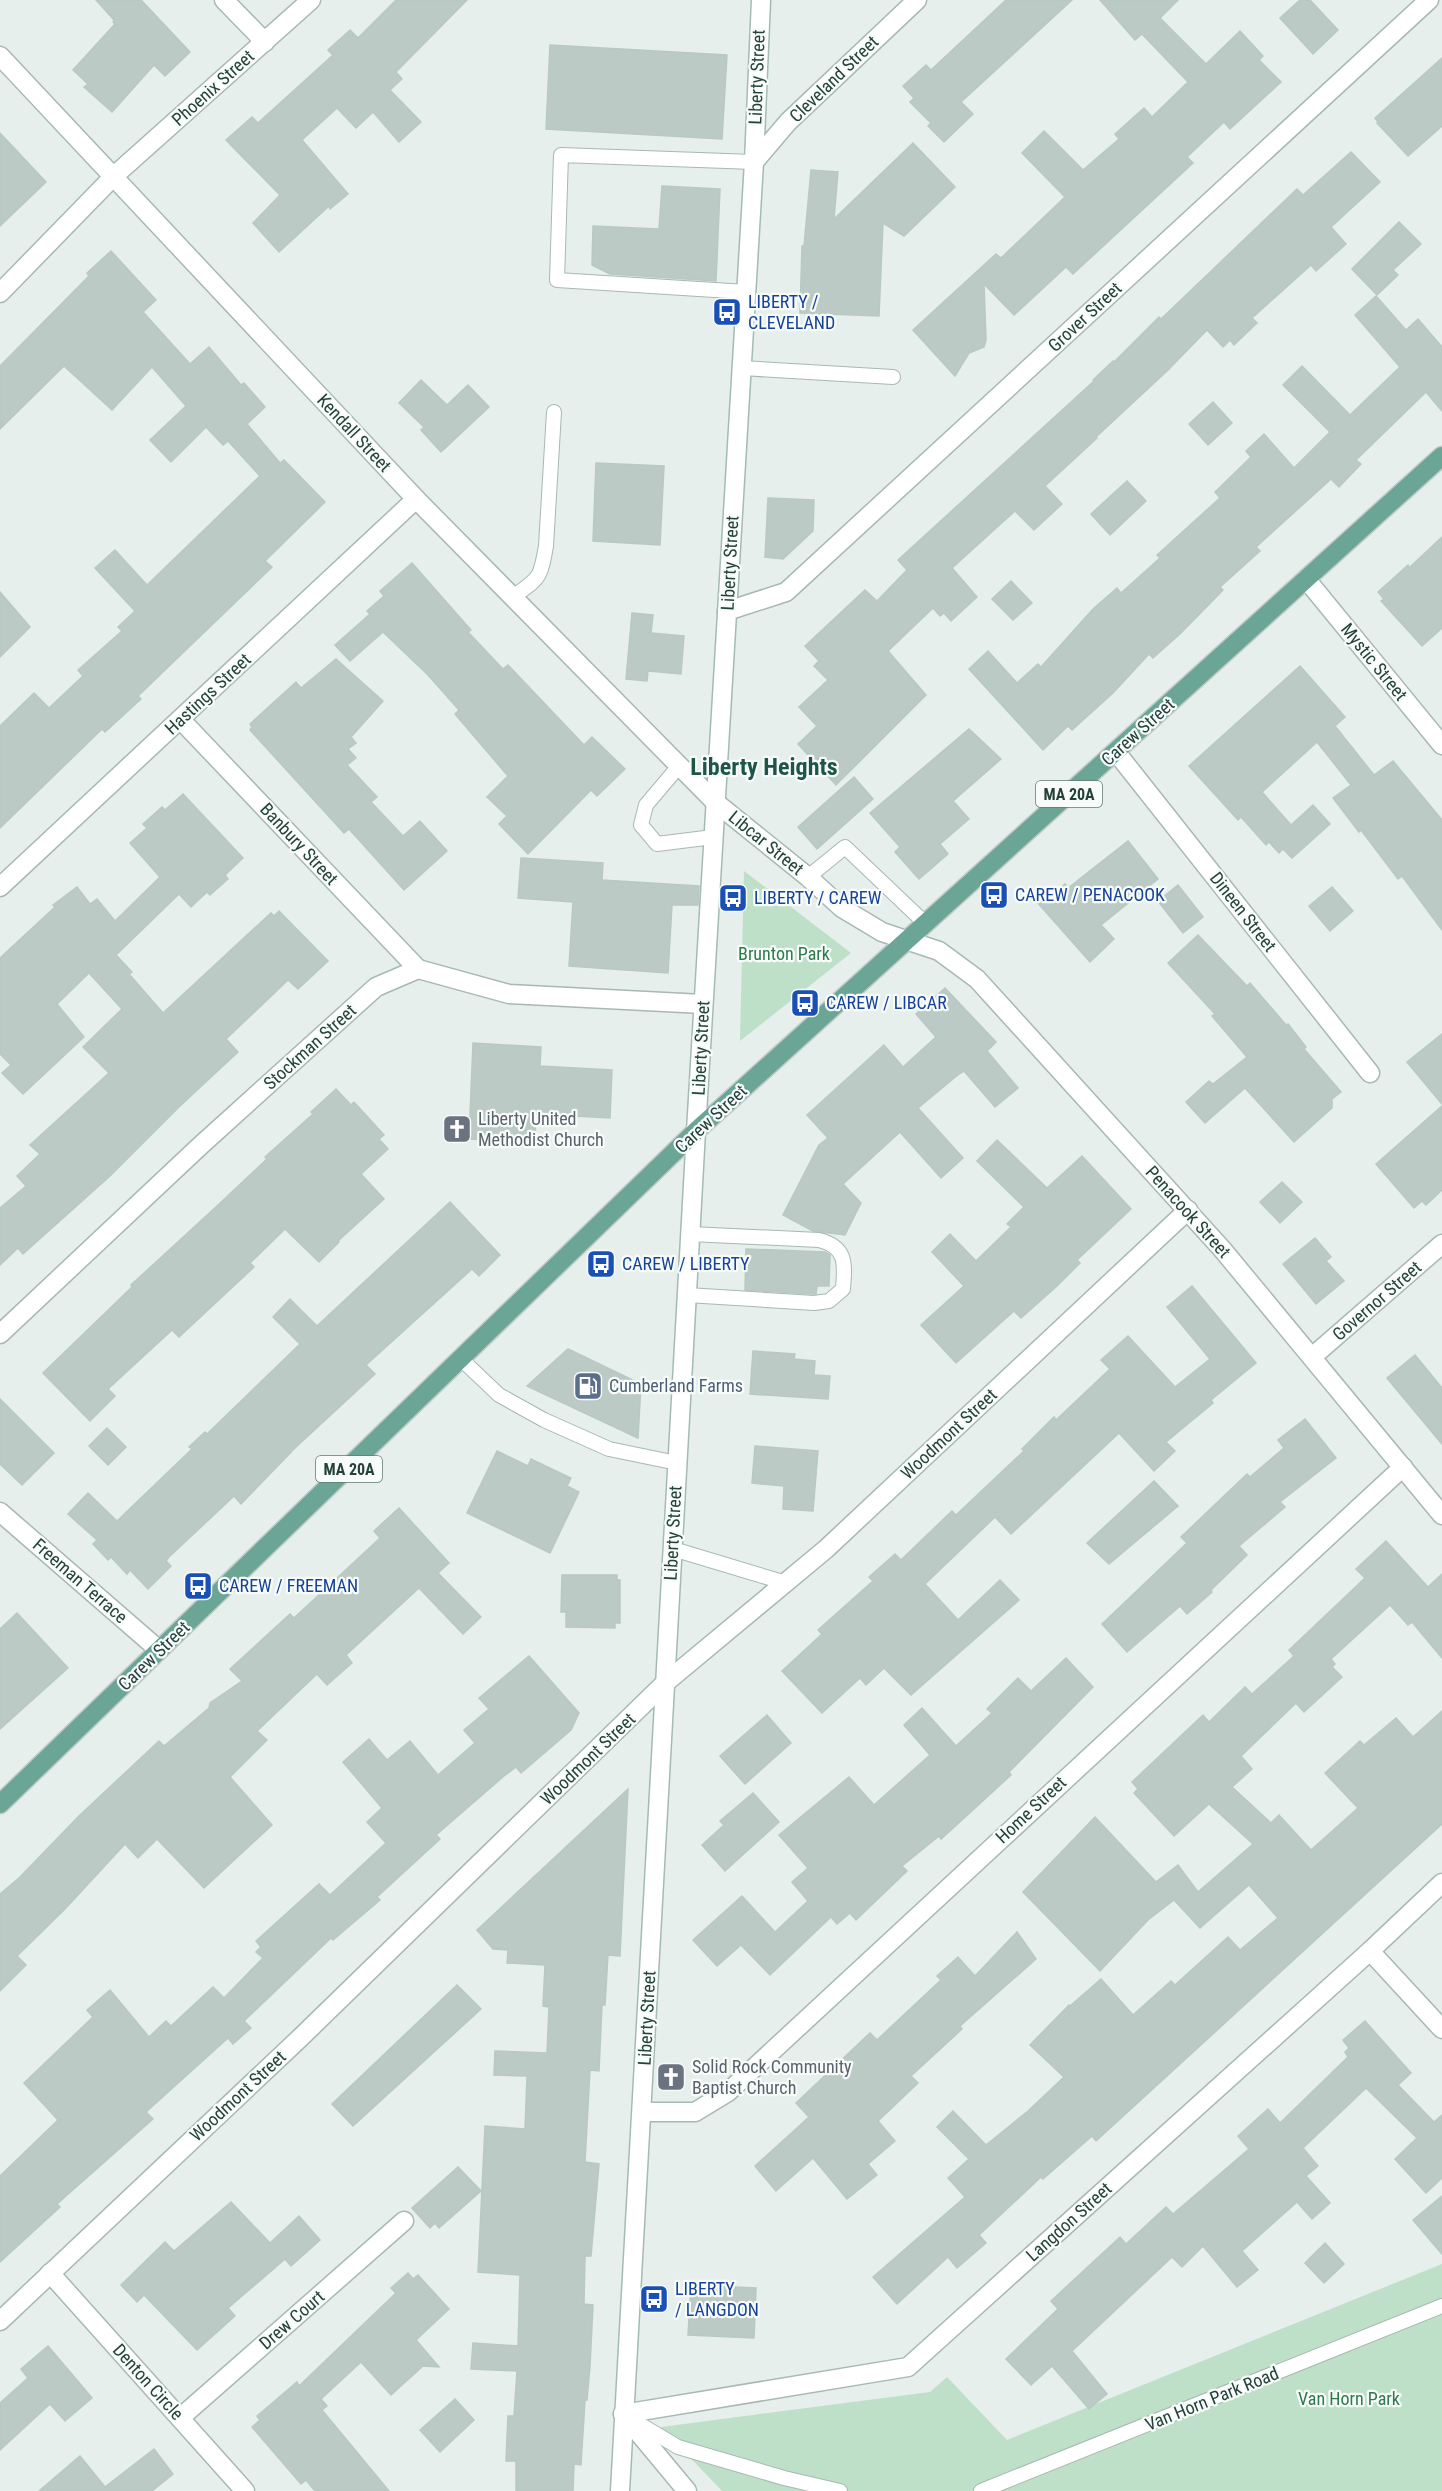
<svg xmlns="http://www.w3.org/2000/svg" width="1442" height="2491" font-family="'Roboto Condensed',sans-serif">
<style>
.green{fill:#bfe0c8}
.building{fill:#bbcac4;stroke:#b8c9c2;stroke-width:1.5}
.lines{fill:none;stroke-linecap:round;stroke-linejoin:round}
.lane-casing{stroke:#a8b8b2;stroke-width:16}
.street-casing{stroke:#a8b8b2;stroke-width:21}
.secondary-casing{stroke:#a4bbb3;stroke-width:21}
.primary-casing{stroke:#c2cac8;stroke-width:21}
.lane{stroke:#fff;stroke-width:14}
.street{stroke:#fff;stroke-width:18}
.secondary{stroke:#fff;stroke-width:18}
.primary{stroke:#6aa596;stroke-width:18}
.labels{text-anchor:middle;stroke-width:4.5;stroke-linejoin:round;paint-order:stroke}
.shield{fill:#f7fbf9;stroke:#637a73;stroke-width:1.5}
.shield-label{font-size:16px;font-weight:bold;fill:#24423a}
.street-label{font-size:18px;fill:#24423a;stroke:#f7fbf9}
.transit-label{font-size:18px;fill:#164399;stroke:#f7fbf9;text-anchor:start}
.park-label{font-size:18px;fill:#2d7a4b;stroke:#f7fbf9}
.worship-label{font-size:18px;fill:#5b616d;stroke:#f7fbf9;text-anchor:start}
.service-label{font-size:18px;fill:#4e5e75;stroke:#f7fbf9;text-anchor:start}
.district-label{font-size:24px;font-weight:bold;fill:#1f5548;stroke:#f7fbf9}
</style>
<rect width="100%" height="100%" fill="#e6efeb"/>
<g class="green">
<path d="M744 871 851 953 740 1041Z"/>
<path d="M1442 2264V2491H722L661 2427 930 2392 947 2377 1007 2440Z"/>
</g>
<g class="building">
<path d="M96 0H141L190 52 165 76 154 65 112 112 84 87 88 84 73 70 115 24 113 22 114 20Z"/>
<path d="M396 0H467L396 72 402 79 390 90 421 122 399 142 373 112 356 128 337 108 302 140 348 194 330 209 329 206 279 252 253 223 280 195 226 140 252 117 258 123 333 55 328 50 350 30 358 38Z"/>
<path d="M1006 0H1072L961 102 973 114 944 142 928 126 931 123 910 102 914 98 903 86 926 65 931 70Z"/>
<path d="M1100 0H1178L1160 18 1206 64 1240 31 1263 56 1259 60 1281 82 1230 129 1224 122 1187 157 1193 163 1073 274 1066 267 1014 315 984 284 986 340 984 347 969 353 955 376 913 330 996 254 1001 258 1065 197 1022 153 1044 131 1083 170 1119 139 1115 134 1144 108 1152 117 1188 82 1142 34 1135 40Z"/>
<path d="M1300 0H1310L1338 30 1313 54 1280 18Z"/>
<path d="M550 45 727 55 722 139 546 129Z"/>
<path d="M1442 58V126L1408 156 1377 123 1378 122 1375 118Z"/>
<path d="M0 133 46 182 0 226Z"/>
<path d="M913 143 955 187 904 236 883 223 879 316 800 313 802 246H804L811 170 838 172 834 219Z"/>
<path d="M1351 152 1380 182 1331 227 1346 244 1316 271 1311 265 1252 318 1257 323 1234 345 1230 340 1223 347 1207 330 1167 371 1096 437 1097 438 1045 486 1062 504 1034 530 1015 511 952 568 977 597 951 621 944 613 940 616 933 608 888 651 926 695 836 785 798 744 817 726 799 707 828 680 814 666 819 661 805 646 865 590 877 601 907 570 898 560 1094 381 1093 380 1113 361 1114 362 1159 317 1161 319 1297 189 1303 195Z"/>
<path d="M662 186 720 189 716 281 610 274 592 265 593 226 659 229Z"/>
<path d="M1399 222 1421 244 1393 270 1398 275 1377 295 1352 269Z"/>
<path d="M111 251 156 300 143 312 190 364 209 347 241 385 244 383 265 407 247 424 280 463 284 460 325 502 265 561 272 567 138 696 141 699 105 732 102 729 0 828V726L34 693 49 708 83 676 78 670 122 631 118 627 135 611 95 568 115 550 147 585 260 476 228 441 223 445 206 427 171 462 150 440 186 406 152 367 112 410 64 366 0 429V366L89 276 87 273Z"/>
<path d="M1376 296 1406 330 1418 319 1442 347V411L1426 392 1356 460 1361 464 1339 487 1331 479 1256 547 1260 551 1220 587 1223 590 1181 633 1153 658 1149 654 1113 693 1072 730 1068 726 1043 750 969 669 988 651 1017 683 1038 664 1041 667 1093 609 1117 588 1121 593 1160 558 1157 555 1220 498 1215 492 1251 457 1246 451 1264 434 1294 468 1330 432 1283 385 1302 366 1350 415 1400 367 1355 315Z"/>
<path d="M421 380 447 405 468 385 489 407 441 452 421 430 424 427 399 403Z"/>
<path d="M1213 402 1232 423 1208 445 1189 424Z"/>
<path d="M596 463 664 466 660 545 593 541Z"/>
<path d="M1127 481 1146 501 1110 535 1091 514Z"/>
<path d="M768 498 814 500 813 531 783 559 765 557Z"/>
<path d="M1442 537V628L1422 646 1381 601 1384 599 1378 592 1408 565 1409 568Z"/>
<path d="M412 563 471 630 468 632 500 666 503 669 508 665 584 745 592 737 625 769 597 796 591 790 528 854 499 824 507 816 487 797 508 776 455 714 459 710 428 675 383 632 350 661 335 645 370 614 367 611 384 596 380 591Z"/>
<path d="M1011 581 1032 603 1013 620 992 599Z"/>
<path d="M0 592 30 627 0 657Z"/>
<path d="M632 613 653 615 651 633 684 636 681 674 648 671 647 681 626 679Z"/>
<path d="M336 659 383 701 351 737 356 743 348 749 356 758 347 765 377 797 371 802 403 836 420 821 447 851 404 890 349 829 344 833 250 730 252 727 250 724 296 682 301 688Z"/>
<path d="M1300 666 1345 717 1335 726 1374 775 1393 761 1442 820V930L1402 876 1398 879 1361 830 1359 832 1333 798 1351 785 1317 742 1262 792 1291 825 1313 805 1330 824 1292 858 1283 849 1279 853 1269 842 1266 845 1241 817 1238 820 1189 766Z"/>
<path d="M969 729 1001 759 953 801 969 819 940 844 948 854 919 879 895 852 900 847 870 813Z"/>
<path d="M854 777 873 799 817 849 798 827Z"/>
<path d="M183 794 243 858 225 875 228 879 210 895 207 892 191 907 179 894 116 955 132 972 129 974 163 1013 271 913 274 916 279 911 328 961 298 989 288 980 226 1039 238 1052 180 1106 110 1176 23 1254 18 1248 0 1265V1208L26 1186 17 1176 40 1154 30 1145 109 1073 83 1047 122 1009 89 973 57 1004 84 1037 23 1094 2 1073 11 1065 0 1054V958L55 907 53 905 77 887 90 904 97 899 115 921 160 877 130 843 147 828 143 824 162 807 165 810Z"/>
<path d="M1128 841 1158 879 1101 925 1114 939 1090 962 1037 902 1053 888 1057 892 1065 884 1068 888Z"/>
<path d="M521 858 603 863 602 880 699 886 698 905H672L668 973 569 966 573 902 518 898Z"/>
<path d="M1178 885 1203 917 1183 933 1158 901Z"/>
<path d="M1332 887 1353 911 1330 931 1309 906Z"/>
<path d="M1198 935 1247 986 1250 983 1287 1026 1288 1024 1306 1047 1304 1049 1341 1092 1332 1099V1108L1294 1142 1245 1088 1205 1123 1186 1102 1209 1081 1213 1084 1247 1057 1212 1016 1215 1014 1168 963Z"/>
<path d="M945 988 996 1042 987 1051 1018 1088 995 1107 964 1071 959 1074 918 1108 963 1158 941 1178 900 1132 843 1184 861 1203 845 1235 813 1231 783 1215 819 1145 828 1138 807 1115 884 1045 903 1067 936 1037 916 1014Z"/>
<path d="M1442 1034V1104L1407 1062Z"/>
<path d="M473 1043 541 1047 540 1066 612 1070 610 1118 536 1114 535 1142 469 1139Z"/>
<path d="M336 1089 351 1105 354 1102 384 1135 379 1139 388 1149 361 1174 384 1199 338 1241 339 1242 319 1262 285 1229 250 1263 254 1267 179 1337 172 1330 108 1389 115 1396 90 1421 43 1373 132 1287 131 1285 217 1206 267 1159 265 1157 313 1114 311 1112Z"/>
<path d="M1442 1106V1190L1426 1205 1422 1201 1414 1208 1376 1164Z"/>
<path d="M997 1140 1047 1188 1082 1156 1131 1209 1077 1260 1080 1263 1057 1286 1021 1318 1014 1311 956 1363 921 1325 964 1286 932 1252 950 1234 976 1261 1011 1227 1007 1224 1024 1207 977 1161Z"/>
<path d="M1282 1182 1302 1202 1280 1223 1260 1202Z"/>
<path d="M450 1202 500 1255 479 1276 472 1269 366 1365 375 1374 295 1448 241 1504 234 1496 169 1557 166 1561 171 1566 148 1589 130 1570 127 1574 111 1557 108 1560 93 1544 97 1540 68 1514 88 1493 117 1521 192 1449 189 1447 205 1432 207 1434 300 1344 273 1317 290 1299 317 1326Z"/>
<path d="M1315 1238 1331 1257 1326 1261 1344 1281 1316 1304 1283 1264Z"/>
<path d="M746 1249 825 1252 830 1255 829 1286H817L816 1294H814L745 1290Z"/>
<path d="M1192 1286 1256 1363 1211 1400 1213 1403 1166 1442 1175 1451 1154 1471 1119 1433 1011 1534 995 1517 925 1584 958 1620 1000 1580 1019 1600 911 1695 884 1668 866 1685 860 1678 822 1713 782 1671 822 1634 818 1630 873 1581 869 1577 895 1554 901 1560 952 1511 956 1515 1024 1451 1022 1449 1054 1417 1056 1420 1110 1369 1101 1360 1128 1336 1175 1387 1210 1359 1167 1307Z"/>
<path d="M568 1349 641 1384 638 1438 527 1386Z"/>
<path d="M753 1351 795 1354 794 1359 815 1361 814 1375 830 1376 828 1399 750 1394Z"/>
<path d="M1415 1355 1442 1388V1444L1387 1378Z"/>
<path d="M0 1399 54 1453 22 1485 0 1464Z"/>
<path d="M1305 1419 1336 1458 1280 1502 1285 1507 1239 1546 1247 1555 1211 1590 1212 1592 1187 1614 1180 1606 1127 1652 1102 1624 1187 1543 1181 1537 1247 1474 1250 1477 1284 1448 1278 1440Z"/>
<path d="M107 1428 126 1447 108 1465 89 1446Z"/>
<path d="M755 1446 818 1451 813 1511 783 1509 784 1486 752 1483Z"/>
<path d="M497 1451 528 1466 531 1459 571 1478 567 1486 579 1492 550 1553 467 1513Z"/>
<path d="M1154 1481 1178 1506 1109 1564 1087 1543Z"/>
<path d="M399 1508 449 1563 438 1573 481 1617 463 1634 419 1588 346 1655 352 1663 327 1685 317 1674 257 1731 267 1740 230 1777 272 1825 204 1888 157 1839 138 1858 125 1844 65 1909 17 1956 26 1965 0 1991V1894L19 1878 79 1816 159 1741 164 1746 209 1708 210 1703 242 1681 230 1669 290 1614 294 1618 380 1538 374 1531Z"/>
<path d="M1386 1541 1428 1587 1442 1574V1658L1412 1622 1408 1625 1390 1605 1331 1659 1335 1664 1332 1667 1342 1677 1304 1712 1296 1703 1241 1756 1252 1769 1232 1787 1271 1823 1279 1815 1311 1850 1358 1808 1325 1773 1360 1741 1364 1745 1396 1718 1413 1737 1442 1711V1824L1096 2141 1092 2136 1043 2179 1041 2177 979 2235 986 2243 957 2268 948 2257 897 2304 873 2277 965 2197 948 2178 969 2159 937 2127 953 2111 986 2145 1028 2111 1064 2077 1030 2045 1069 2005 1070 2006 1101 1979 1133 2015 1171 1981 1175 1985 1228 1937 1240 1950 1278 1918 1249 1885 1200 1928 1174 1900 1148 1920 1100 1971 1023 1892 1095 1817 1156 1882 1178 1865 1198 1892 1253 1844 1209 1804 1174 1836 1134 1793 1138 1789 1132 1782 1203 1715 1209 1722 1245 1687 1252 1694 1294 1656 1289 1650 1365 1578 1356 1569Z"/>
<path d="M562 1575H617V1580H620V1623H615V1628L566 1627V1612H561Z"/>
<path d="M17 1613 68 1668 0 1729V1629Z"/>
<path d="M529 1656 579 1713 571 1730 521 1773 516 1767 504 1776 436 1835 440 1839 377 1897 380 1900 333 1940 331 1938 244 2021 251 2028 233 2044 228 2038 146 2112 153 2119 57 2204 60 2207 0 2262V2176L58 2120 24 2083 93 2017 87 2010 110 1990 149 2037 166 2021 171 2026 213 1987 224 1998 263 1958 256 1952 261 1947 256 1941 319 1884 330 1895 386 1843 367 1822 382 1808 343 1762 369 1739 387 1760 410 1741 438 1775 475 1743 464 1730 489 1709 479 1698Z"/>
<path d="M1066 1658 1093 1687 1009 1772 1011 1775 941 1839 939 1836 902 1866 907 1871 856 1920 850 1913 837 1924 831 1917 770 1975 741 1945 717 1966 693 1940 742 1896 775 1932 808 1901 792 1882 808 1868 779 1835 849 1777 874 1805 930 1755 904 1725 922 1708 956 1746 992 1713 987 1709 1018 1678 1031 1691Z"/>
<path d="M767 1715 791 1743 745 1784 720 1756Z"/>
<path d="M628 1789 620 1956 608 1955 605 2005H602L599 2071 590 2070 585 2162 599 2164 591 2256H585L584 2304 593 2305 590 2366 587 2400H585L581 2465 574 2464 573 2491H516V2461H506L508 2416H514L517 2371 471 2369 473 2343 518 2346 520 2275 478 2272 485 2126 525 2129 527 2076 494 2075 495 2051 547 2053 549 2007 543 2006 545 1965 507 1963 508 1950 493 1949 477 1930Z"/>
<path d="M753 1793 779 1822 725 1871 702 1845 724 1825 720 1821Z"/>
<path d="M1017 1932 1036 1959 960 2026 962 2029 911 2076 918 2083 878 2121 895 2141 868 2164 877 2175 847 2199 813 2158 776 2191 755 2166 809 2117 796 2103 870 2033 877 2040 941 1980 937 1976 958 1957 975 1976Z"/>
<path d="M457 1985 481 2009 353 2126 332 2104Z"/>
<path d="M1365 2021 1411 2073 1398 2085 1434 2122 1442 2115V2178L1426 2193 1395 2159 1417 2138 1366 2088 1303 2148 1318 2166 1306 2176 1330 2203 1312 2219 1297 2202 1242 2251 1258 2270 1237 2287 1203 2246 1182 2267 1172 2257 1072 2351 1107 2394 1089 2409 1052 2366 1031 2385 1006 2359 1058 2309 1051 2301 1120 2237 1126 2244 1166 2207 1173 2214 1249 2149 1238 2136 1268 2109 1280 2123 1348 2057 1345 2052 1349 2048 1343 2040Z"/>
<path d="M458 2167 481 2191 439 2228 435 2223 430 2228 412 2208Z"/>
<path d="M1442 2196V2254L1413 2220Z"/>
<path d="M231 2202 270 2243 299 2216 320 2240 291 2266 285 2259 228 2308 235 2316 197 2350 144 2295 137 2302 121 2285 165 2242 174 2251Z"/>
<path d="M1325 2243 1344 2264 1324 2283 1305 2263Z"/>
<path d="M408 2273 413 2279 418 2275 449 2309 416 2340 439 2367 423 2366 391 2395 361 2362 321 2399 327 2406 322 2410 389 2491H315L306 2480 301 2484 252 2427 260 2420 257 2416 297 2382 299 2386 396 2293 391 2288Z"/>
<path d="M691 2285 756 2288 754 2338 688 2335Z"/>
<path d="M48 2346 92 2398 65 2421 50 2404 0 2450V2403L28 2378 21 2369Z"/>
<path d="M455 2399 474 2420 440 2452 420 2430Z"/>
<path d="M154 2449 173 2474 152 2491H39L80 2456 105 2487Z"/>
</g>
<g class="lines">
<g class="lane-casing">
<g id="lane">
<path d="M746 292 557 280 561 155 754 162"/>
<path d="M741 368 893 377"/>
<path d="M513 597C540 577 540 580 546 546L554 412"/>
<path d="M679 766 646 805 641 825 657 844 713 837"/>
<path d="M808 877 845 847 926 924"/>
<path d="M687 1295 814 1303 829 1301 843 1289C845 1264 847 1247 819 1240L690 1234"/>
<path d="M461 1359 499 1395 544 1420 609 1449 677 1463"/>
<path d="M673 1549 786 1583"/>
<path d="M631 2419 678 2447 784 2478 840 2491"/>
<path d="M981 2491 1442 2306"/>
</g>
</g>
<g class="street-casing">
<g id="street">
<path d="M224 0 265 42"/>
<path d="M0 56 416 499 715 802 808 877 842 908 882 932 939 951 977 979 1222 1249 1442 1515"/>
<path d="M754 162 788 122 917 0"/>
<path d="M0 293 114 176 311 0"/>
<path d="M1306 579 1442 745"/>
<path d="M727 611 786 592 1429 0"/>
<path d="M181 720 418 969"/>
<path d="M1116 752 1370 1073"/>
<path d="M0 887 416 499"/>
<path d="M0 1334 200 1146 376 987 418 969 509 994 703 1004"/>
<path d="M1312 1357 1442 1244"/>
<path d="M0 1512 159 1650"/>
<path d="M1370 1951 1442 2029"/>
<path d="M642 2112H695L728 2092 1403 1467"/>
<path d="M50 2273 245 2491"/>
<path d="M0 2321 300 2038 665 1683 826 1549 1188 1210"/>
<path d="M623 2414 908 2367 1370 1951 1442 1883"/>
<path d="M623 2414 687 2491"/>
<path d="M180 2418 404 2221"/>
</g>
</g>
<g class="secondary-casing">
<path id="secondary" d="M620 2491 696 1131 754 162 761 0"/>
</g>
<g class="primary-casing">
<path id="primary" d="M0 1804 696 1131 1442 456"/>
</g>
<use href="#lane" class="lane"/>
<use href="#street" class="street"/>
<use href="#secondary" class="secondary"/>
<use href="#primary" class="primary"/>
</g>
<defs>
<g id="bus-square" transform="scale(1.5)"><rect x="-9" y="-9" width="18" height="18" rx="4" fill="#1a4fb4" stroke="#f7fbf9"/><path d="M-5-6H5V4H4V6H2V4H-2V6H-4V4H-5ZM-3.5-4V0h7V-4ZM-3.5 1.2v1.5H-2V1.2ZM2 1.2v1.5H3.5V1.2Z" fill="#fff"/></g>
<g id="church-square" transform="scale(1.5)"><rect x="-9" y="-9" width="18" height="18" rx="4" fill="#6b7280" stroke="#f7fbf9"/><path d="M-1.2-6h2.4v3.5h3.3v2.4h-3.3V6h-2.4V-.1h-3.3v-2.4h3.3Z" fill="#fff"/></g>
<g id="fuel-square" transform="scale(1.5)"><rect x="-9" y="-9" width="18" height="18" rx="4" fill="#5c6f8a" stroke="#f7fbf9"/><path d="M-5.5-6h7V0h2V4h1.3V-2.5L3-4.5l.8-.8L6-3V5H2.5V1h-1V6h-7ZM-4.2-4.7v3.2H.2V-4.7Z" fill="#fff"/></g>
</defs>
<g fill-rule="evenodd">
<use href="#bus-square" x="727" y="312"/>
<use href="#bus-square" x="994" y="895"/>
<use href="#bus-square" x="733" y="898"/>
<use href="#bus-square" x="805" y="1003"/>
<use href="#church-square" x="457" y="1129"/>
<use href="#bus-square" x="601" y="1264"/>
<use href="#fuel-square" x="588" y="1386"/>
<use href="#bus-square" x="198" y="1586"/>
<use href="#church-square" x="671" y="2077"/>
<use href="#bus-square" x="654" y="2299"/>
</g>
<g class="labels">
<g class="shield">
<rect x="1036" y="781" width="66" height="26" rx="4.5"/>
<rect x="316" y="1456" width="66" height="26" rx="4.5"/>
</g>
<g class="shield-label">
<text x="1069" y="800">MA 20A</text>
<text x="349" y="1475">MA 20A</text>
</g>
<g class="street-label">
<text transform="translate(757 77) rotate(-88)" y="6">Liberty Street</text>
<text transform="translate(834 79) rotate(-44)" y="6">Cleveland Street</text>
<text transform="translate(213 88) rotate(-42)" y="6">Phoenix Street</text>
<text transform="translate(1085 317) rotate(-43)" y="6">Grover Street</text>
<text transform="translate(354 433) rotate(47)" y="6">Kendall Street</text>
<text transform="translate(730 563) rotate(-87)" y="6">Liberty Street</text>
<text transform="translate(1374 662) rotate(51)" y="6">Mystic Street</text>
<text transform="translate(208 694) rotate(-43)" y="6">Hastings Street</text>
<text transform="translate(1138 732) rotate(-42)" y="6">Carew Street</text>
<text transform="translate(766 843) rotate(39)" y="6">Libcar Street</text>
<text transform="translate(299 844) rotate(47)" y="6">Banbury Street</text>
<text transform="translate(1243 912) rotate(52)" y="6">Dineen Street</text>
<text transform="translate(310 1047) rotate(-42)" y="6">Stockman Street</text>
<text transform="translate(701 1048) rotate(-87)" y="6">Liberty Street</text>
<text transform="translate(711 1119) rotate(-43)" y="6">Carew Street</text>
<text transform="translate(1188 1212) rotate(48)" y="6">Penacook Street</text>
<text transform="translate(1377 1301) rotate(-41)" y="6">Governor Street</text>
<text transform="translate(949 1434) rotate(-43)" y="6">Woodmont Street</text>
<text transform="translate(673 1533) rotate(-87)" y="6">Liberty Street</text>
<text transform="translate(80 1581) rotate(41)" y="6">Freeman Terrace</text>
<text transform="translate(154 1656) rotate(-44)" y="6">Carew Street</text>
<text transform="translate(588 1759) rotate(-44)" y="6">Woodmont Street</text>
<text transform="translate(1031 1810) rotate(-43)" y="6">Home Street</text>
<text transform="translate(647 2018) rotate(-87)" y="6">Liberty Street</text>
<text transform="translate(238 2096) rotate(-43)" y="6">Woodmont Street</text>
<text transform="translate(1069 2222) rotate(-42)" y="6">Langdon Street</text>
<text transform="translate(292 2320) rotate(-41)" y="6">Drew Court</text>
<text transform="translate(148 2382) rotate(48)" y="6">Denton Circle</text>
<text transform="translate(1212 2399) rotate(-22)" y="6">Van Horn Park Road</text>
</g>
<g class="transit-label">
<text x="748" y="308">LIBERTY /<tspan x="748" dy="21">CLEVELAND</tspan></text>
<text x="1015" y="901">CAREW / PENACOOK</text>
<text x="754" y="904">LIBERTY / CAREW</text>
<text x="826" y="1009">CAREW / LIBCAR</text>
<text x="622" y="1270">CAREW / LIBERTY</text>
<text x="219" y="1592">CAREW / FREEMAN</text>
<text x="675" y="2295">LIBERTY<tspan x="675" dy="21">/ LANGDON</tspan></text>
</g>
<g class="park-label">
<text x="784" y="960">Brunton Park</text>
<text x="1349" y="2405">Van Horn Park</text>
</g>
<g class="worship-label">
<text x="478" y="1125">Liberty United<tspan x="478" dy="21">Methodist Church</tspan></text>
<text x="692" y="2073">Solid Rock Community<tspan x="692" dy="21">Baptist Church</tspan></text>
</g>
<g class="service-label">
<text x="609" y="1392">Cumberland Farms</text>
</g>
<g class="district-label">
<text x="764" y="775">Liberty Heights</text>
</g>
</g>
</svg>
